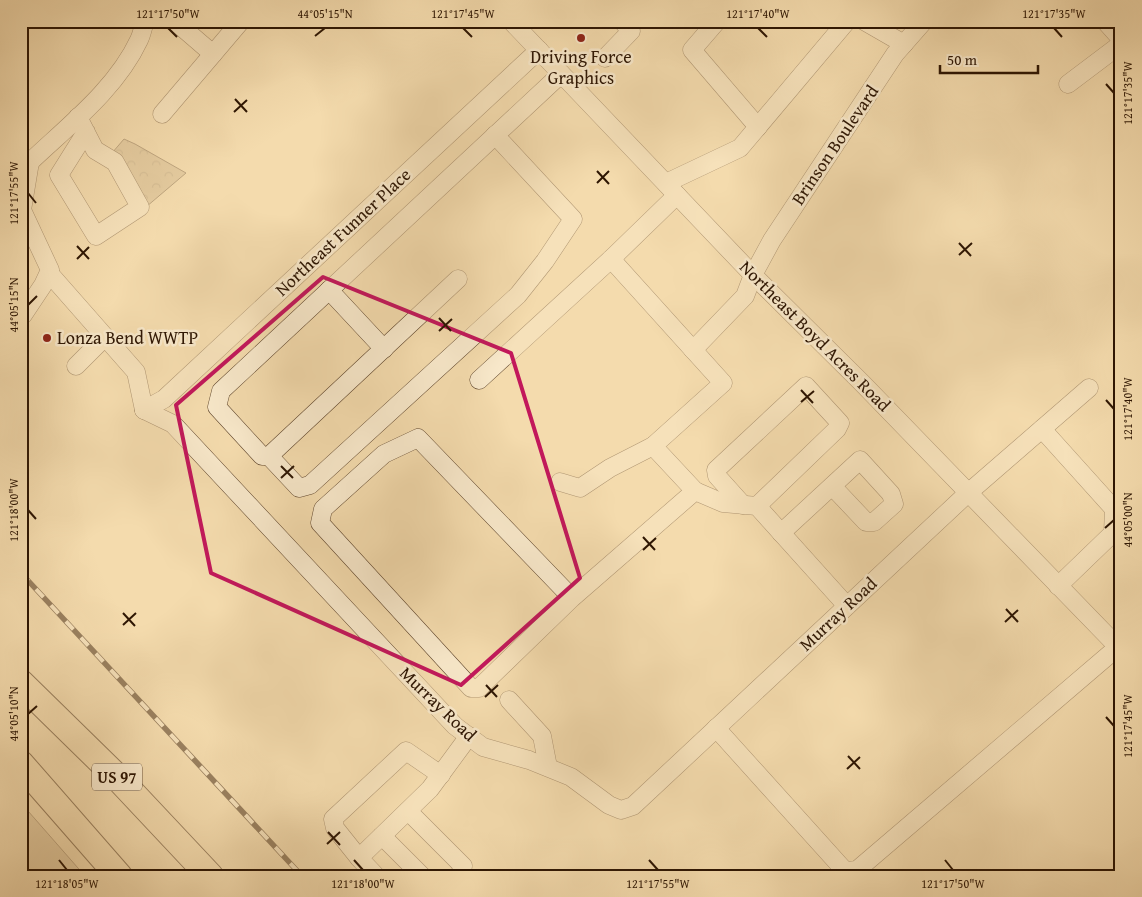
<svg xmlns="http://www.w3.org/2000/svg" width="1142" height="897" font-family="'Gentium Book Plus',serif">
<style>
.green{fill:#d2ba90;stroke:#80684a}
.forest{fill:url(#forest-crowns);stroke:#80684a}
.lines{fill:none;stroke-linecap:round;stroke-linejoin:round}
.minor-casing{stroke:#60472e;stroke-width:19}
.highway-casing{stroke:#2e1603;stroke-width:28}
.minor{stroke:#f8e8ca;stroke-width:18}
.highway{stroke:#f4dbad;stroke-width:26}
.rail-casing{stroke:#2e1603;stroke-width:5.5}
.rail{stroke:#f8e8ca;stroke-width:4;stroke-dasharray:11;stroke-linecap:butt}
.marked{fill:none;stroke:#c2185b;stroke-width:4;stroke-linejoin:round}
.ticks{fill:none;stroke:#2e1603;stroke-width:2}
.poi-dot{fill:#8f2418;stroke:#f8e8ca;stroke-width:2}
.labels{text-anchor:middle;stroke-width:5;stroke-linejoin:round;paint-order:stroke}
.shield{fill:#f8e8ca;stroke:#6b553f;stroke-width:1}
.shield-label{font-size:16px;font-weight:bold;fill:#2e1603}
.poi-label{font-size:18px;fill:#2e1603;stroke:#f8e8ca}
.street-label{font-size:18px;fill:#2e1603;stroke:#f8e8ca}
.neatline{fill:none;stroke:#2e1603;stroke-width:2}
.ticks-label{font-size:12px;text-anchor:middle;fill:#2e1603}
</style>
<defs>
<pattern id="forest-crowns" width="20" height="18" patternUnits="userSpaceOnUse" patternTransform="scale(1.25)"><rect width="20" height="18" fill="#d2ba90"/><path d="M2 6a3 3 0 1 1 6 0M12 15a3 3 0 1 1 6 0" fill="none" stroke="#b59f7b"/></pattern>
</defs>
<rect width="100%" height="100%" fill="#f4dbad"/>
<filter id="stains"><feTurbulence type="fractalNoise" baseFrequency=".004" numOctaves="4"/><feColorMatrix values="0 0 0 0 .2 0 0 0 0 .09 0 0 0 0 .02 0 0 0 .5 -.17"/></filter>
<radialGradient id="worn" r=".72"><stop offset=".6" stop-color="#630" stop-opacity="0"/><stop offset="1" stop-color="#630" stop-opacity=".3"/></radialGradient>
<path class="green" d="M21 803 85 876H21Z"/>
<path class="forest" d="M124 139 135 144 186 173 146 207 112 153Z"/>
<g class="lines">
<g class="minor-casing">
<g id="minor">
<path d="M173 21 177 23 213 54"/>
<path d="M511 21 753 275 862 383 1121 650"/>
<path d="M717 21 692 50 758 127"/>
<path d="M864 21 904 44"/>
<path d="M1105 21 1121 39"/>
<path d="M605 58 631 31 622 21"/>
<path d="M1068 84 1121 44"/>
<path d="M162 114 241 21"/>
<path d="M78 117 95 150 115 162 140 207 96 236 59 175 86 132"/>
<path d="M21 168 30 162C69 125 116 89 139 40 142 34 143 27 145 21"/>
<path d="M666 183 740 148 847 21"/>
<path d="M611 259 723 383 653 446 695 491"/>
<path d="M49 273 136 372 144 410"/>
<path d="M458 279 269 456H262L217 407 221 391 561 74"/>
<path d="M329 290 384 349"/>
<path d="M21 316 23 315 43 285 50 270 22 210 30 162"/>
<path d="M693 350 745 296 753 275 772 240 895 54 924 21"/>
<path d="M76 366 105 337"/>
<path d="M479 380 611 259 677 195"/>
<path d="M144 410 173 424 455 726 483 747 529 760 571 777 609 805 621 810 633 806 968 493 1089 388"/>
<path d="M144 410 164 399 539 50"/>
<path d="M1042 429 1114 509 1113 533 1058 586"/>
<path d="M269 456 299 488 310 485 518 295 545 261 573 219 495 135"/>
<path d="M560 482 580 488 610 468 653 446"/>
<path d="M743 505 717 476 716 470 806 386 840 423 837 429 757 506"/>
<path d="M781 533 860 460 891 494 894 504 874 522H866L832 486"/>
<path d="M572 598 479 688H471L320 523 323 509 384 454 418 438 572 598 695 491 723 503 757 506 847 606"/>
<path d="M509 700 542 736 548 767"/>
<path d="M716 728 845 871 857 870 1118 647"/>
<path d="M408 811 463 866 462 871 458 876"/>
<path d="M382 836 422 876"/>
<path d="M359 858 335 828 333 819 406 751 441 775"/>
<path d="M376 876 359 858 430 789 469 736"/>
</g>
</g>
<g class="highway-casing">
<g id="highway">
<path d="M21 683 117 777 210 876"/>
<path d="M21 764 119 876"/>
</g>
</g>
<use href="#minor" class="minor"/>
<use href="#highway" class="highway"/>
<g class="rail-casing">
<path id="rail" d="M21 573 302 876"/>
</g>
<use href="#rail" class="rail"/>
</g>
<path d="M0 0H1142V897H0ZM323 277 511 353 580 578 461 685 211 573 176 405Z" fill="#f4dbad" fill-opacity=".55" fill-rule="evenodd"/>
<path class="marked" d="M323 277 511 353 580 578 461 685 211 573 176 405Z"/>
<path class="ticks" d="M168 28 177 37M463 28 472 37M758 28 767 37M1054 28 1062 37M315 36 325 28M1106 84 1114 93M235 99 247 112M234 112 247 100M597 171 609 184M597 183 609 171M28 193 36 203M959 243 971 256M77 246 89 259M959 255 972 243M77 259 89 247M28 305 37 296M439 318 451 331M439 331 452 319M801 390 813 403M1106 400 1114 409M801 402 814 391M281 466 293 478M281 478 294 466M28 510 36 519M1105 528 1114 520M643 537 655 550M643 550 656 538M1006 609 1018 622M123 613 135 626M1005 622 1018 610M123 625 136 613M486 685 497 697M485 697 498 685M28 714 37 706M1106 717 1114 726M848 756 860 769M847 769 860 757M328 832 340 845M327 844 340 832M59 860 67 870M354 860 363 870M649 860 658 870M945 860 953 870"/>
<g class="poi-dot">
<circle cx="581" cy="38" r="5"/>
<circle cx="47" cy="338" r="5"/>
</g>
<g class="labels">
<rect class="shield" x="92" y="763.5" width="50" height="27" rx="4"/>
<g class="shield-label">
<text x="117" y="783">US 97</text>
</g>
<g class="poi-label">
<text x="581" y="63">Driving Force<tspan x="581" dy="21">Graphics</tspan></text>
<text x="57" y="344" text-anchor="start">Lonza Bend WWTP</text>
</g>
<g class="street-label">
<text transform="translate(835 145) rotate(-56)" y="6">Brinson Boulevard</text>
<text transform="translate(343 232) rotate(-43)" y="6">Northeast Funner Place</text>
<text transform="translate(815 336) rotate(45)" y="6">Northeast Boyd Acres Road</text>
<text transform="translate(838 614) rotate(-43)" y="6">Murray Road</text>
<text transform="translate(438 704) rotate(44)" y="6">Murray Road</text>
</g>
</g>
<rect width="1142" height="897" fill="none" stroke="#f4dbad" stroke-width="55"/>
<path d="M940 65v8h98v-8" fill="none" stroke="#2e1603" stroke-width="2.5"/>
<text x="947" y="65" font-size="15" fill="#2e1603" stroke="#f8e8ca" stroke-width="4" paint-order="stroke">50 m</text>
<rect x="28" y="28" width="1086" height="842" class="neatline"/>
<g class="ticks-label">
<text x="168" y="18">121°17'50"W</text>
<text x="325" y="18">44°05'15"N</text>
<text x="463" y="18">121°17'45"W</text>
<text x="758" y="18">121°17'40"W</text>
<text x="1054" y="18">121°17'35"W</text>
<text transform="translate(1128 93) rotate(-90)" y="4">121°17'35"W</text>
<text transform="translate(14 193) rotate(-90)" y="4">121°17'55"W</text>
<text transform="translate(14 305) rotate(-90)" y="4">44°05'15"N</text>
<text transform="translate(1128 409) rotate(-90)" y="4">121°17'40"W</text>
<text transform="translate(14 510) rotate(-90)" y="4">121°18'00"W</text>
<text transform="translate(1128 520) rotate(-90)" y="4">44°05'00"N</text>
<text transform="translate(14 714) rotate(-90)" y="4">44°05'10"N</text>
<text transform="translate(1128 726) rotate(-90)" y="4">121°17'45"W</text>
<text x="67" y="888">121°18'05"W</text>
<text x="363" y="888">121°18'00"W</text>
<text x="658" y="888">121°17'55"W</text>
<text x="953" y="888">121°17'50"W</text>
</g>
<rect width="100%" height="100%" filter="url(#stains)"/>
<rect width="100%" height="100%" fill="url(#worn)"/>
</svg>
